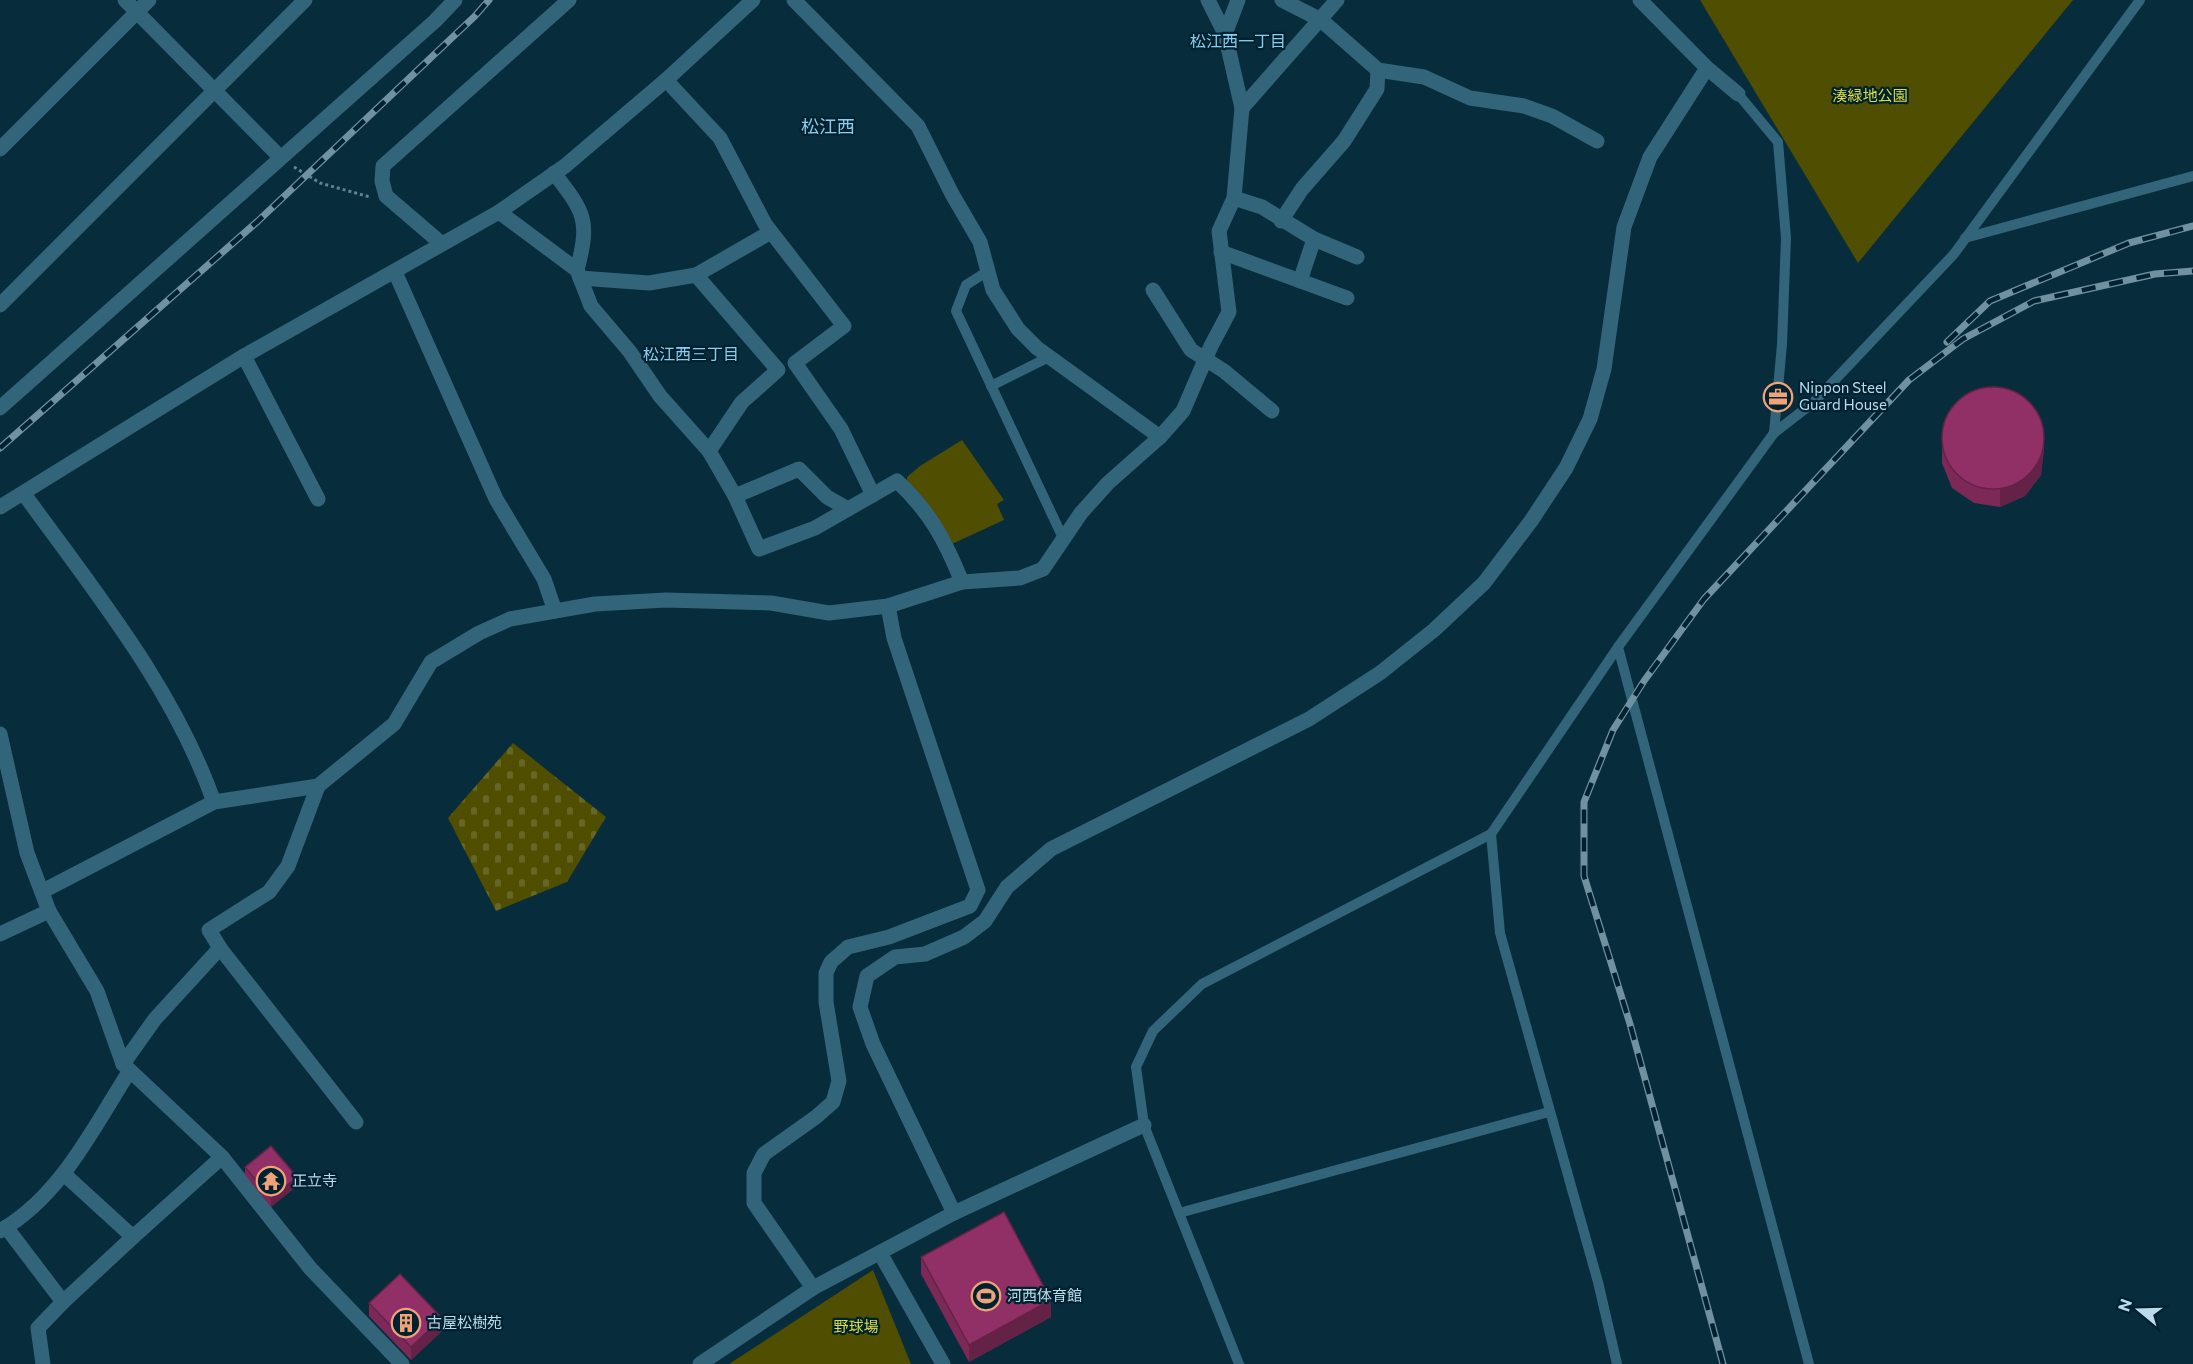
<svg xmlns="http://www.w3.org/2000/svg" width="2193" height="1364" font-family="Commissioner,'Noto Sans JP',sans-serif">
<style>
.cemetery{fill:url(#cemetery-stones)}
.park{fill:#4f4e01}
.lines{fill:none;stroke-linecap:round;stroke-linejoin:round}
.path{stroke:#608292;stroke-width:3;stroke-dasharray:3 3;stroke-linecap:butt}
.service{stroke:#32647a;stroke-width:10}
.minor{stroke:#32647a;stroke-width:15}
.tertiary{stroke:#32647a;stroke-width:15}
.rail-casing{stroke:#6f91a0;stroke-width:7}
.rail{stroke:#002230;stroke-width:4.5;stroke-dasharray:14;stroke-linecap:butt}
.wall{fill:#7c2958}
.shaded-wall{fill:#652247}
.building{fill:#903066;stroke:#652247;stroke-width:1.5}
.labels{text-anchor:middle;stroke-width:4.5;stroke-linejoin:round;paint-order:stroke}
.park-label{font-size:15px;fill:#dfdf3e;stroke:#002230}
.poi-label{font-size:15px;fill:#bbdbeb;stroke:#002230;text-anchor:start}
.neighbourhood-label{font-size:16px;fill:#8cceee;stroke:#002230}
.quarter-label{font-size:18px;fill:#8cceee;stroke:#002230}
</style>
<defs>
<pattern id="cemetery-stones" width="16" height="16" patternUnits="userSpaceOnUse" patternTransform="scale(1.5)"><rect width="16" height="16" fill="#4f4e01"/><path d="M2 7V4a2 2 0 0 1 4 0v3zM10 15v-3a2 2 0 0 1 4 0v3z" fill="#666726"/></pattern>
</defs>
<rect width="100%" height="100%" fill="#072c3b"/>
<path class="cemetery" d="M513 743 606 817 567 882 496 911 448 818Z"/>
<g class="park">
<path d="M1700 0H2073L1858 263Z"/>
<path d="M962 440 1004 500 997 504 1004 520 952 544 907 485V477L920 466Z"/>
<path d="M873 1270 911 1364H729Z"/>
</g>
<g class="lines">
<path class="path" d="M294 167 320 183 370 197"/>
<g class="service">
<path d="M1738 94 1778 142 1786 238 1782 344 1774 433"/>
<path d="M1965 238 2193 176"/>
<path d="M988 271 966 285 956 311 1064 540"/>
<path d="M991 386 1049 357"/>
<path d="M1618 647 1809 1364"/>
<path d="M1491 834 1500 933 1598 1282 1617 1364"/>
<path d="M1179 1213 1549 1112"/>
<path d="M1239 1364 1144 1125 1136 1067 1153 1031 1202 984 1491 834 1618 647 1774 433 1814 402 1954 254 2140 0"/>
</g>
<g class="minor">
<path d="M125 0 280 157"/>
<path d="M794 0 918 126 952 194 980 242 993 290 1018 329 1037 348 1160 437"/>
<path d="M1282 0 1321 20 1378 70 1424 77 1470 98 1524 106 1552 116 1597 141"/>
<path d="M1225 34 1238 0"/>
<path d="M666 80 720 138 765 224 844 326 795 363 841 429 873 495"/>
<path d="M1242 108 1337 0"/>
<path d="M0 149 149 0"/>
<path d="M554 173C585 213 590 220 577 270"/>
<path d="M1234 198 1262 207 1314 239 1357 257"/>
<path d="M499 212 577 270 591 306 630 352 660 396 709 451 735 496 759 549 815 528 897 481C930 512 945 540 962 582"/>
<path d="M1281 221 1302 189 1344 141 1377 89 1378 70"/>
<path d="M442 244 386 196 382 181 383 166 569 0"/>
<path d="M1221 252 1347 298"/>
<path d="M395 272 496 499 544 579 555 611"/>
<path d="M696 275 778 370 742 402 709 451"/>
<path d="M580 278 649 283 696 275 771 232"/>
<path d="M1300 281 1314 239"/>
<path d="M1153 290 1191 350 1224 371 1272 411"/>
<path d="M0 305 305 0"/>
<path d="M244 356 318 499"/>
<path d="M0 408 435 21 455 0"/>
<path d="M24 494C95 592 173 687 214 802"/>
<path d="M735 496 799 469 827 497 848 509"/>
<path d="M0 507 244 356 499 212 565 166 666 80 753 0"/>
<path d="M0 734 27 853 49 911 97 991 123 1064 222 1157 310 1268 402 1364"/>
<path d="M43 891 214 802 318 786 394 724 431 662 479 633 510 619 595 604 666 600 771 603 829 613 888 606 962 582 1020 578 1043 569 1081 513 1108 483 1160 437 1183 411 1211 346 1229 312 1219 231 1234 198 1242 108 1225 34 1208 0"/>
<path d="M0 934 49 911"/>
<path d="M220 948 356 1122"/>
<path d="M123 1064 155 1019 220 948 209 930 269 892 288 866 318 786"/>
<path d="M64 1174 133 1237 222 1157"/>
<path d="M954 1213 873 1044 860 1007 867 976 895 957 925 954 964 937 985 921 1007 887 1051 849 1309 719 1380 673 1434 630 1484 583 1531 521 1566 468 1590 419 1604 369 1624 227 1650 157 1707 68"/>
<path d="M6 1227 63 1302 133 1237"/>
<path d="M0 1231C61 1196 93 1128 129 1072"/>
<path d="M880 1253 943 1364"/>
<path d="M813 1288 754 1203V1173L764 1154 816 1117 833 1102 839 1081 826 1002V973L831 962 848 947 889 937 970 906 978 890 894 638 888 606"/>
<path d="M43 1364 38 1328 63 1302"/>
<path d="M700 1364 813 1288 954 1213 1144 1125"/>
</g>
<path class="tertiary" d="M1640 0 1707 68 1738 94"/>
<g class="rail-casing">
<g id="rail">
<path d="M1947 342 1990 301 2129 243 2193 226"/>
<path d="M0 448 258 221 475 16 489 0"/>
<path d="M1723 1364 1630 1024 1584 876V802L1613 730 1644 681 1704 599 1909 380 1963 339 2034 301 2155 274 2193 271"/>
</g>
</g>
<use href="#rail" class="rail"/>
</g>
<g class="wall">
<path d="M1942 446 2044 448 2041 475 2025 496 2000 507 1974 503 1952 488 1942 463Z"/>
<path d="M245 1167 297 1186 271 1207 245 1175Z"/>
<path d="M921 1257 1051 1317 969 1362 921 1274Z"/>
<path d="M369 1303 442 1331 411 1360 369 1316Z"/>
</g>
<g class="shaded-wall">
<path d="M2044 431V448L2041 475 2025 496 2000 507V490Z"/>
<path d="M297 1177V1186L271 1207V1199Z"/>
<path d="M1051 1300V1317L969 1362V1345Z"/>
<path d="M442 1318V1331L411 1360V1347Z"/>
</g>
<g class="building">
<circle cx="1993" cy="438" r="51"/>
<path d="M271 1146 297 1177 271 1199 245 1167Z"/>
<path d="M1004 1212 1051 1300 969 1345 921 1257Z"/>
<path d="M400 1274 442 1318 411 1347 369 1303Z"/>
</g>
<defs>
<g id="office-ring" transform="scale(1.5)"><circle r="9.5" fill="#002230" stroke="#f0a378" stroke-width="1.5"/><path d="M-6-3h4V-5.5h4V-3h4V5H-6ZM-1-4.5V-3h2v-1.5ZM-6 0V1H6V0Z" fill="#f0a378"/></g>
<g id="temple-ring" transform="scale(1.5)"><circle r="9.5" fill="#002230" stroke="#f0a378" stroke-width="1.5"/><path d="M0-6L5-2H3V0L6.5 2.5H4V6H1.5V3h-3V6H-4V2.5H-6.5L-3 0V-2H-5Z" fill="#f0a378"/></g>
<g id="stadium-ring" transform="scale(1.5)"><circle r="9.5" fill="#002230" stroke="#f0a378" stroke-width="1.5"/><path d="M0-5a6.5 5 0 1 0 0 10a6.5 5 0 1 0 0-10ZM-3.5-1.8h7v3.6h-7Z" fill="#f0a378"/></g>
<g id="building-ring" transform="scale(1.5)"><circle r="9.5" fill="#002230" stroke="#f0a378" stroke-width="1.5"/><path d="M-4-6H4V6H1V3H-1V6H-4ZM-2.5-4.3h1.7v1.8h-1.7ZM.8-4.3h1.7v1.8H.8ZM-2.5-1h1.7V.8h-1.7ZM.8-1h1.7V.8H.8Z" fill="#f0a378"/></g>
</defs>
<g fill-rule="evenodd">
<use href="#office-ring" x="1778" y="397"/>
<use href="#temple-ring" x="271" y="1181"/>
<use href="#stadium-ring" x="986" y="1296"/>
<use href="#building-ring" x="406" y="1323"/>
</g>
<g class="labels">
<g class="park-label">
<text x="1870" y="101">湊緑地公園</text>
<text x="856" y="1332">野球場</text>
</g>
<g class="poi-label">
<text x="1799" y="393">Nippon Steel<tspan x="1799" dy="17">Guard House</tspan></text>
<text x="292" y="1186">正立寺</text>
<text x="1007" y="1301">河西体育館</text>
<text x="427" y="1328">古屋松樹苑</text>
</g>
<g class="neighbourhood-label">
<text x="1238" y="47">松江西一丁目</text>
<text x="691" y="360">松江西三丁目</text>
</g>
<g class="quarter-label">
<text x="828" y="133">松江西</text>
</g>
</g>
<g transform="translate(2139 1310) rotate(289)" stroke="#002230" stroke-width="4.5" paint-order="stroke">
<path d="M0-4.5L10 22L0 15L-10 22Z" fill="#bbdbeb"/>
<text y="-9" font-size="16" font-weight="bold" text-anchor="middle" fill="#bbdbeb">N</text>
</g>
</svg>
